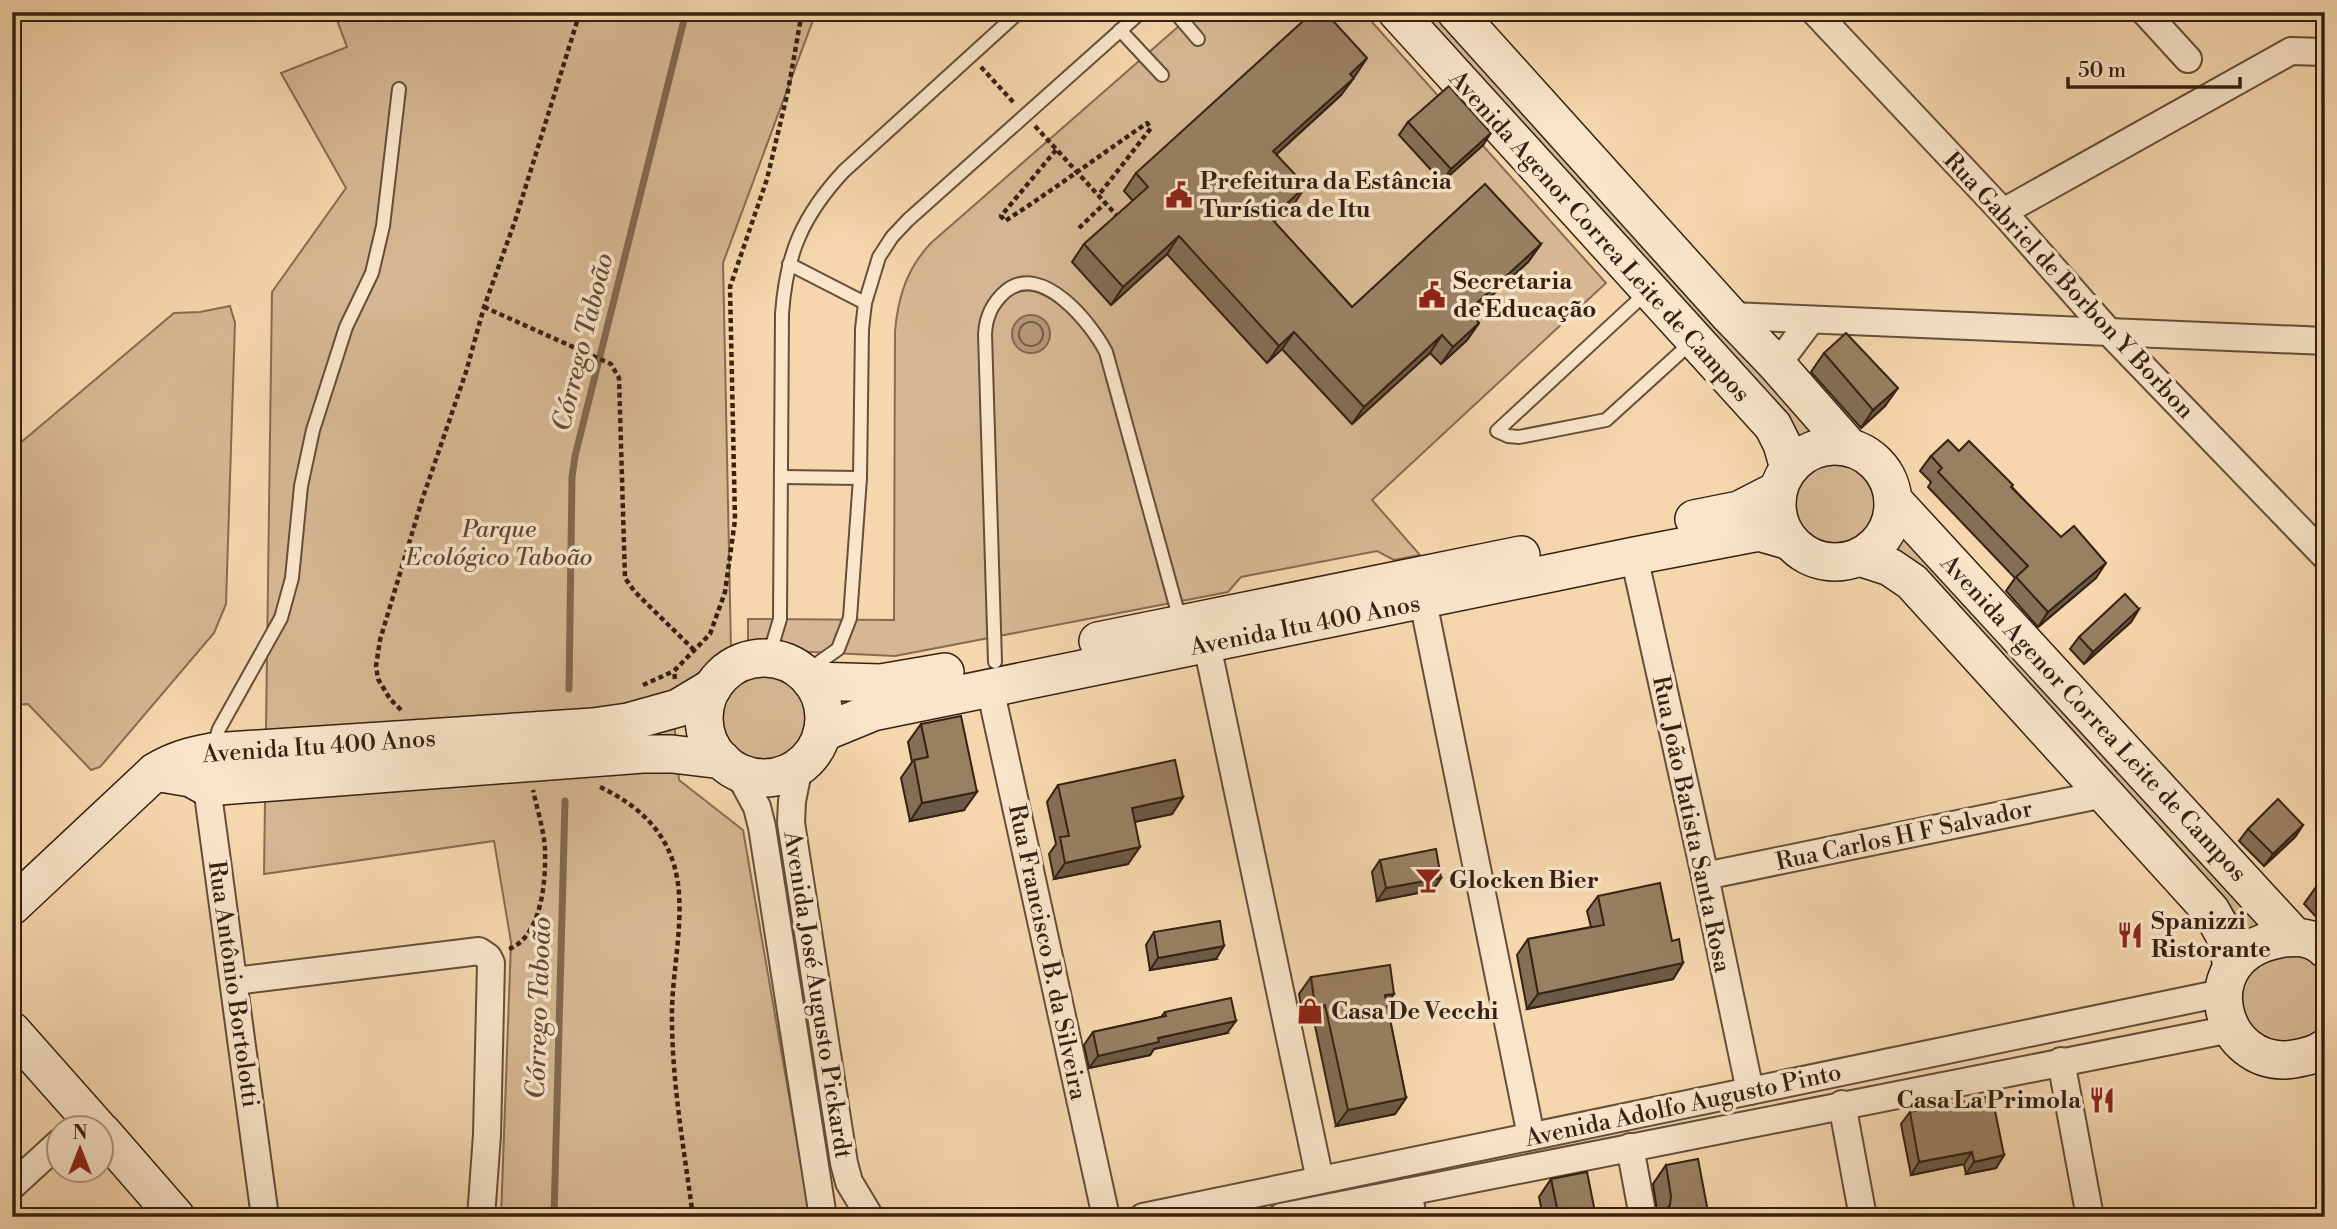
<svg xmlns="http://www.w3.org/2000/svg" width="2337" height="1229" font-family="'Libre Bodoni',serif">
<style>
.green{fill:#d5b893;stroke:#856c53;stroke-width:2}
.water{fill:#b49979;stroke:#816950;stroke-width:2}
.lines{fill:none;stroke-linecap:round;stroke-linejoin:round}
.shore{stroke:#745d46;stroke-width:2}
.stream{stroke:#816950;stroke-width:7}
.lane-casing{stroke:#654e3a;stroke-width:16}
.street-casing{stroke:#654e3a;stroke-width:30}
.secondary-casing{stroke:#352113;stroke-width:40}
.path{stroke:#352113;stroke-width:4.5;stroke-dasharray:5 3.5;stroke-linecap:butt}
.lane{stroke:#f9e5ca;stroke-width:12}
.street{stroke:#f9e5ca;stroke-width:26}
.secondary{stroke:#f9e5ca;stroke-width:37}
.wall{fill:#846e55;stroke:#352113;stroke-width:2}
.shaded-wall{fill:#6b5a45;stroke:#352113;stroke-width:2}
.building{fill:#998063;stroke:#352113;stroke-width:2}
.labels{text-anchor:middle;stroke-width:7;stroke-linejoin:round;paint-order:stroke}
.poi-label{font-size:24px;font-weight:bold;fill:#352113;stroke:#f9e5ca;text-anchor:start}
.street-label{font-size:24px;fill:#352113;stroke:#f9e5ca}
.park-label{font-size:24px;font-style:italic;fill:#5d4733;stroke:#f9e5ca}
.water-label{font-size:26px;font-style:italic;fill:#614b37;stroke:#f9e5ca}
</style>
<rect width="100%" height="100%" fill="#f6d7ad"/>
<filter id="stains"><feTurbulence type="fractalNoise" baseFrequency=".00286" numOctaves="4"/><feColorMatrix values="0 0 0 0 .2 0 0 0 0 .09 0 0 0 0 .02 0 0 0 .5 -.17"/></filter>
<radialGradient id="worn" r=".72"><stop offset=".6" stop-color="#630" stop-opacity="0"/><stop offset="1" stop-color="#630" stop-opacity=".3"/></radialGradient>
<g class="green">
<path d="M334 12H816L723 263 731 648 672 695 679 780 743 830 810 1217H501L511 942 494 841 264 874 272 292 346 188 281 73 347 47Z"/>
<path d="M1195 12H1363L1606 283 1372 500 1420 555 1394 560 1377 551 1241 577 1228 592 895 656 748 649V619L894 620 895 331C898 297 907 268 931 243Z"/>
<path d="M1411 12H1439L1824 437 1797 444Z"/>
<path d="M230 306 235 323 226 604 214 633 100 767 91 770 28 704 12 705V450L174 313 200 312Z"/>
<circle cx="1835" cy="506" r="46"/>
<path d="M1901 525 2271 926 2247 940 2243 926 2224 897 1918 570 1889 550Z"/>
<circle cx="764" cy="718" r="49"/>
<path d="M2287 952 2325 963V1030C2290 1047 2281 1048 2245 1031L2235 990 2254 964Z"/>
</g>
<circle class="water" cx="1031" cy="334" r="19"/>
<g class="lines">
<circle class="shore" cx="1031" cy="334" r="12"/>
<g class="stream">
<path d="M569 689 572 477 575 456 686 12"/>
<path d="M554 1217 565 801"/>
</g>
<g class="lane-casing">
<g id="lane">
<path d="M1175 12 1198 39"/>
<path d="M1120 30 1162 75"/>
<path d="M789 264 865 303"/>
<path d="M1647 292 1497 431 1508 436 1519 437 1606 420 1693 341"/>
<path d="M782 477 860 478"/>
<path d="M768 659 780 619 782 314C786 254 803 215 844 171L1019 12"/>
<path d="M995 662 985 334C986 316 992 303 1006 291 1042 262 1091 323 1106 352L1180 620"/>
<path d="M807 671 838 649 850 618 860 478 862 329 865 303 879 257 892 237 908 220 1141 12"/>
<path d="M213 748 219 729 281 618 292 578 301 486 313 430 346 327 372 273 383 226 399 89"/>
</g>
</g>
<g class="street-casing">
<g id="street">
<path d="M1815 12 2003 212 2109 332 2325 556"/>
<path d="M2145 12 2188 59"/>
<path d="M2003 212 2291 51 2325 52"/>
<path d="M1730 316 2325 341"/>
<path d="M1777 365 1810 321"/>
<path d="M1634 556 1705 876 1750 1091"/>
<path d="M1423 601 1531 1136"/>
<path d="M1207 645 1320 1180"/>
<path d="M990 688 1106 1217"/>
<path d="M799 767 792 801 791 823 844 1163 849 1182 870 1217"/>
<path d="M209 771 207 787 265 1217"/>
<path d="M738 772 757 807 762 827 823 1217"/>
<path d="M1705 876 2104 794"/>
<path d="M235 981 479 951 488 957 491 963 487 1135 481 1217"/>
<path d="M2061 1061 2090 1217"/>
<path d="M1842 1104 1863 1217"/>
<path d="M1630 1147 1643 1217"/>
<path d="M12 1186 60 1142"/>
<path d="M1408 1192 1413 1217"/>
<path d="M1143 1217 2222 993"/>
<path d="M1281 1217 2231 1029"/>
</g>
</g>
<g class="secondary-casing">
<g id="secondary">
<path d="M1397 12 1773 426 1782 444 1789 468"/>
<path d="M1456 12 1730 316 1777 365 1850 448"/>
<circle cx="1835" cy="504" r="58"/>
<path d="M1893 500 2294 936"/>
<path d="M1694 519 1739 510 1778 490"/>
<path d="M1859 557 1890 567 1912 582 2211 911 2225 936 2232 965"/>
<path d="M1098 641 1521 555"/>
<circle cx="764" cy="718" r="60"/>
<path d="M811 681 881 683 945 672"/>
<path d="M822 733 873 712 1634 556 1759 532 1790 541"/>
<path d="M155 772 191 778 207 787 643 754H672L722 760"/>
<path d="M12 906 155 772C174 760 191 756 212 752L593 727 628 722 678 708 713 687"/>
<path d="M2325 949C2313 936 2295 936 2279 939 2189 955 2219 1071 2294 1059 2305 1057 2316 1055 2325 1048"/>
<path d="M12 1031 98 1128"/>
<path d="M102 1132 176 1217"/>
</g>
</g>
<g class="path">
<path d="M981 67 1015 104"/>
<path d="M1035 126 1119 218"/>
<path d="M1056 150 1001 216 1005 221C1053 190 1099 156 1147 123L1151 128 1098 196"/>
<path d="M1079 228 1105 203"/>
<path d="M484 307 611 364 619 378 625 578 635 592 694 650"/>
<path d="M675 679 674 671 710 634 725 592 735 520 730 287 767 179 788 91 802 12"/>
<path d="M643 685 674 671"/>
<path d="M401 710 390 699 378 679 376 666 380 640 422 500 466 372 484 307 515 221 580 12"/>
<path d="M600 787C634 803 663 827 674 865 687 909 673 964 672 1009 671 1079 684 1148 693 1217"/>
<path d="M509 949C542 936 546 881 545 849 544 830 537 809 533 790"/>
</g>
<use href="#lane" class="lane"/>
<use href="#street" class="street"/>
<use href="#secondary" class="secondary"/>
</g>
<g class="wall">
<path d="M1367 58 1341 95 1277 154 1294 204 1274 222 1352 307 1541 244 1528 262 1471 314 1479 323 1467 340 1441 364 1430 353 1352 424 1282 349 1267 363 1167 254 1111 305 1072 262 1084 244 1133 201 1124 191 1136 173Z"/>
<path d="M1408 122 1483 145 1442 182 1399 135Z"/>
<path d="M1824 353 1885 406 1861 428 1811 372Z"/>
<path d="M1959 451 2012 487 2096 578 2038 627 2006 591 2015 578 1928 487 1931 482 1920 471 1931 456Z"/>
<path d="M2139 609 2131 622 2084 664 2070 649 2079 637Z"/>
<path d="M921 724 964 810 910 821 901 778 912 762 908 742Z"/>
<path d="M1058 785 1183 797 1172 814 1134 822 1128 864 1054 879 1049 854 1056 844 1047 802Z"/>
<path d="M2303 825 2295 837 2264 866 2239 841 2248 829Z"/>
<path d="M1380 860 1441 878 1433 890 1377 901 1372 872Z"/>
<path d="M2325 879V923L2320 921 2304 904 2316 887Z"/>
<path d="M1598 896 1672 941 1683 963 1673 979 1527 1009 1517 955 1528 939 1591 927 1587 911Z"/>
<path d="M1154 932 1216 959 1150 970 1146 945Z"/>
<path d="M1311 977 1387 1005 1406 1098 1395 1114 1336 1126 1314 1021 1304 1023 1299 994Z"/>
<path d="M1165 1012 1227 1033 1154 1049 1150 1055 1089 1068 1084 1045 1093 1032 1161 1017Z"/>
<path d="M1910 1112 2004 1155 1996 1168 1966 1174 1964 1164 1911 1175 1901 1124Z"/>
<path d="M1666 1165 1709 1217H1658L1653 1184Z"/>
<path d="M1551 1179 1596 1217H1543L1539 1197Z"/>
</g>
<g class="shaded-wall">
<path d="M1367 58 1355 76 1338 91 1350 74Z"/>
<path d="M1354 78 1341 95 1261 168 1273 151Z"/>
<path d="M1491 133 1483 145 1442 182 1451 169Z"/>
<path d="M1306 186 1294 204 1259 235 1271 218Z"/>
<path d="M1179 236 1167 254 1111 305 1123 287Z"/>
<path d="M1541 244 1528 262 1456 329 1468 311Z"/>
<path d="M1479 323 1467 340 1441 364 1453 347Z"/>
<path d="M1294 332 1282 349 1267 363 1279 346Z"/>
<path d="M1442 335 1430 353 1352 424 1364 407Z"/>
<path d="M1898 388 1885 406 1861 428 1873 410Z"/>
<path d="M2106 563 2096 578 2038 627 2048 612Z"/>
<path d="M2139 609 2131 622 2084 664 2093 652Z"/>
<path d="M977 792 964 810 910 821 922 803Z"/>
<path d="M1183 797 1172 814 1120 825 1132 808Z"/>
<path d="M2303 825 2295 837 2264 866 2273 854Z"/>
<path d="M1140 847 1128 864 1054 879 1065 863Z"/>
<path d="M1441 878 1433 890 1377 901 1386 888Z"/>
<path d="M1224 946 1216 959 1150 970 1158 958Z"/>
<path d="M1683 963 1673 979 1527 1009 1538 994Z"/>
<path d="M1394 994 1383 1010 1385 995Z"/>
<path d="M1325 1005 1314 1021 1304 1023 1315 1006Z"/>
<path d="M1236 1021 1227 1033 1154 1049 1150 1055 1089 1068 1098 1056 1158 1038Z"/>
<path d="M1406 1098 1395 1114 1336 1126 1348 1110Z"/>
<path d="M1972 1152 1964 1164 1911 1175 1919 1162Z"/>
<path d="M2004 1155 1996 1168 1966 1174 1974 1162Z"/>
</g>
<g class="building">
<path d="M1313 12H1325L1367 58 1350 74 1354 78 1273 151 1306 186 1271 218 1352 307 1485 184 1541 244 1468 311 1479 323 1453 347 1442 335 1364 407 1294 332 1279 346 1179 236 1123 287 1084 244 1148 187 1136 173Z"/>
<path d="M1449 86 1491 133 1451 169 1408 122Z"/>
<path d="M1846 333 1898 388 1873 410 1824 353Z"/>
<path d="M1948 440 1959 451 1969 441 2013 485 2011 487 2061 537 2074 526 2106 563 2048 612 2016 577 2028 566 1938 472 1942 468 1931 456Z"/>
<path d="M2125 594 2139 609 2093 652 2079 637Z"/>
<path d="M961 716 977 792 922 803 914 760 928 757 921 724Z"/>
<path d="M1175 760 1183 797 1132 808 1140 847 1065 863 1060 837 1069 836 1058 785Z"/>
<path d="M2278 799 2303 825 2273 854 2248 829Z"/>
<path d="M1436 849 1441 878 1386 888 1380 860Z"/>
<path d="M2325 879V896L2316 887Z"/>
<path d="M1660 883 1672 941 1679 939 1683 963 1538 994 1528 939 1604 925 1598 896Z"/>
<path d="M1220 921 1224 946 1158 958 1154 932Z"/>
<path d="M1390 965 1394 994 1385 995 1406 1098 1348 1110 1325 1005 1315 1006 1311 977Z"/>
<path d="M1231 998 1236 1021 1158 1038 1159 1042 1098 1056 1093 1032 1166 1016 1165 1012Z"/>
<path d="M1992 1096 2004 1155 1974 1162 1972 1152 1919 1162 1910 1112Z"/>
<path d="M1698 1159 1709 1217H1665L1664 1212 1670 1205 1671 1196 1666 1165Z"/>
<path d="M1587 1172 1596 1217H1559L1551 1179Z"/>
</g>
<defs>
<g id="civic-bare" transform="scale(2.1)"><path d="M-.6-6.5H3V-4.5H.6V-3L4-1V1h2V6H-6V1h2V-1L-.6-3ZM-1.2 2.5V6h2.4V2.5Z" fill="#8f2418" stroke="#f9e5ca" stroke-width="2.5" paint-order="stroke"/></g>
<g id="bar-bare" transform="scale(2.1)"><path d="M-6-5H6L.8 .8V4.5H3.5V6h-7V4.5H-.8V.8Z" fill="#8f2418" stroke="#f9e5ca" stroke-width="2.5" paint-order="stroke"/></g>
<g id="restaurant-bare" transform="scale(2.1)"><path d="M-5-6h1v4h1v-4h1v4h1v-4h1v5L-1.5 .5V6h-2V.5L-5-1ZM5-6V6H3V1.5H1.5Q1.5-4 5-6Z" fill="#8f2418" stroke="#f9e5ca" stroke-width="2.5" paint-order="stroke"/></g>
<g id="shop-bare" transform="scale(2.1)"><path d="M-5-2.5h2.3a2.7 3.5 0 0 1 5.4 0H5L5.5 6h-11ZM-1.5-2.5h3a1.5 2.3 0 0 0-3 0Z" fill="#8f2418" stroke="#f9e5ca" stroke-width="2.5" paint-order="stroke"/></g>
</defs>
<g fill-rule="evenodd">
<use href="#civic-bare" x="1179" y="195"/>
<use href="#civic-bare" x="1432" y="295"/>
<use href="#bar-bare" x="1428" y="880"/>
<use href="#restaurant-bare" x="2130" y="935"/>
<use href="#shop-bare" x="1310" y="1011"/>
<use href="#restaurant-bare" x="2102" y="1100"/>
</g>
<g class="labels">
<g class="poi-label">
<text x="1200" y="189">Prefeitura da Estância<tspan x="1200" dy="28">Turística de Itu</tspan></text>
<text x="1453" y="289">Secretaria<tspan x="1453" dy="28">de Educação</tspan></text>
<text x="1449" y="888">Glocken Bier</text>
<text x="2151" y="929">Spanizzi<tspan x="2151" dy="28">Ristorante</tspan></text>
<text x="1331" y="1019">Casa De Vecchi</text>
<text x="2081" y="1108" text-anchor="end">Casa La Primola</text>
</g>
<g class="street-label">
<text transform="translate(1600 236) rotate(48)" y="8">Avenida Agenor Correa Leite de Campos</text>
<text transform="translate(2069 285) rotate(47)" y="8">Rua Gabriel de Borbon Y Borbon</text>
<text transform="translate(1305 625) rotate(-11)" y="8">Avenida Itu 400 Anos</text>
<text transform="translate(2094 718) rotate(47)" y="8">Avenida Agenor Correa Leite de Campos</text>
<text transform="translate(319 746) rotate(-4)" y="8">Avenida Itu 400 Anos</text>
<text transform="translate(1692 824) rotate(78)" y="8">Rua João Batista Santa Rosa</text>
<text transform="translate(1904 835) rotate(-12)" y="8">Rua Carlos H F Salvador</text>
<text transform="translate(1048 952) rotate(78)" y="8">Rua Francisco B. da Silveira</text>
<text transform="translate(234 984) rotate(82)" y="8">Rua Antônio Bortolotti</text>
<text transform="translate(818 995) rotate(81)" y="8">Avenida José Augusto Pickardt</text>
<text transform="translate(1683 1105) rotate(-12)" y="8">Avenida Adolfo Augusto Pinto</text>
</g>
<g class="park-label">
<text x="499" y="537">Parque<tspan x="499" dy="28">Ecológico Taboão</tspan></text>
</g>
<g class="water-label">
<text transform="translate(582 342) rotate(-76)" y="9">Córrego Taboão</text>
<text transform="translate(538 1008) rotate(-88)" y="9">Córrego Taboão</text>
</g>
</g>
<rect width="2337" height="1229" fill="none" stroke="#f6d7ad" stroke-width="42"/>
<rect x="14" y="14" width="2309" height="1201" fill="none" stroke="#352113" stroke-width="3.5"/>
<rect x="21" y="21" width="2295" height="1187" fill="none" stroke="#352113" stroke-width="2"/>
<g transform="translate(80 1149)"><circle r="33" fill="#f9e5ca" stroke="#ab9781" stroke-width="2"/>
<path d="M0-5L12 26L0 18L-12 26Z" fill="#8f2418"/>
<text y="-10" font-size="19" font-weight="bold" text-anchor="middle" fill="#352113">N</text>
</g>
<path d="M2068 77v10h172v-10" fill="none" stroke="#352113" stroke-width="3.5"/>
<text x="2078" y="77" font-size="21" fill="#352113" stroke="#f9e5ca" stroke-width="5" paint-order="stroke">50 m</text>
<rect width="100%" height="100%" filter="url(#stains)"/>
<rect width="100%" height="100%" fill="url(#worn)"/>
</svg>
